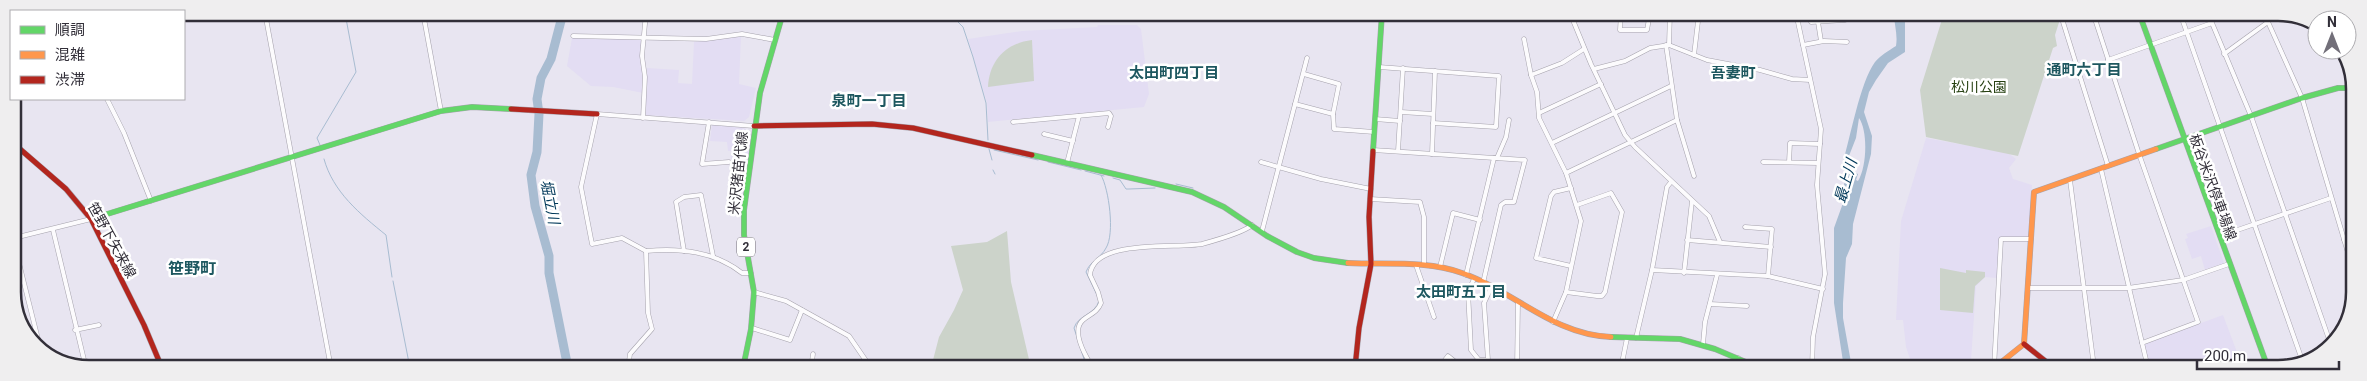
<svg xmlns="http://www.w3.org/2000/svg" width="2367" height="381" font-family="Roboto,'Noto Sans JP',sans-serif">
<style>
.built{fill:#e3ddf3}
.green{fill:#ccd3ca}
.water{fill:#a8bcd1;fill-rule:evenodd}
.lines{fill:none;stroke-linecap:round;stroke-linejoin:round}
.stream{stroke:#a8bcd1;stroke-width:1}
.river{stroke:#a8bcd1;stroke-width:9}
.street-casing{stroke:#a5a2ac;stroke-width:5}
.fast-casing{stroke:#a5a2ac;stroke-width:6}
.slow-casing{stroke:#a5a2ac;stroke-width:6}
.jam-casing{stroke:#a5a2ac;stroke-width:6}
.street{stroke:#fcfbfd;stroke-width:4}
.fast{stroke:#63d668;stroke-width:5}
.slow{stroke:#ff974d;stroke-width:5}
.jam{stroke:#b3261e;stroke-width:5}
.labels{text-anchor:middle;stroke-width:5;stroke-linejoin:round;paint-order:stroke}
.shield{fill:#fff;stroke:#706d74;stroke-width:1}
.shield-label{font-size:12px;font-weight:bold;fill:#322f39}
.park-label{font-size:14px;fill:#274112;stroke:#fff}
.street-label{font-size:14px;fill:#322f39;stroke:#fff}
.neighbourhood-label{font-size:15px;font-weight:bold;fill:#1d575f;stroke:#fff}
.water-label{font-size:15px;font-style:italic;fill:#02395a;stroke:#fff}
.quarter-label{font-size:16px;font-weight:bold;fill:#1d575f;stroke:#fff}
.rim{fill:none;stroke:#322f39;stroke-width:2.5}
</style>
<rect width="100%" height="100%" fill="#e8e5f1"/>
<g class="built">
<path d="M1098 25H1137L1141 29 1149 94 1144 107 988 122 987 103 968 39 1022 31 1097 27Z"/>
<path d="M741 36 739 84 756 88 749 117 744 121 645 115 647 68 679 70 678 83 692 84 694 42Z"/>
<path d="M607 37 641 39 643 93 613 87 591 86 567 66 572 38Z"/>
<path d="M712 125 743 128 748 130 750 135 749 160 731 161V151H728L727 142 710 141Z"/>
<path d="M1926 138 2008 153 2016 159 2009 168 2013 179 2032 185 2029 237H2000L1997 278 1985 277 1976 286 1971 361 1963 368H1913L1906 347 1903 320H1896L1901 221Z"/>
<path d="M2211 226 2224 263 2205 270 2201 256 2192 259 2185 239 2188 238 2186 234Z"/>
<path d="M2223 315 2243 368H2150L2144 344Z"/>
</g>
<g class="green">
<path d="M1944 13H2062L2055 35 2057 46 2053 48 2018 156 1926 137 1920 90Z"/>
<path d="M1032 40 1034 81 988 87C989 61 1006 43 1032 40Z"/>
<path d="M1007 231 1011 282 1031 368H938L933 360 939 337 954 310 963 290 951 246 987 242Z"/>
<path d="M1940 268 1966 273V270L1985 272V277L1975 286 1973 313 1940 310Z"/>
</g>
<path class="water" d="M1894 13H1905V52L1888 63 1876 80 1869 92 1864 112 1872 136 1871 154 1853 224 1852 244 1846 258 1843 303V318L1852 368H1844L1834 303V228L1843 203 1842 194 1846 176 1842 165C1850 140 1860 82 1875 62 1881 55 1888 51 1896 46 1898 34 1894 25 1894 13ZM1859 118C1868 131 1867 167 1858 181L1856 180 1858 174 1852 171 1849 173 1845 166 1856 138Z"/>
<g class="lines">
<g class="stream">
<path d="M949 13 963 27 973 57 986 103 988 140"/>
<path d="M320 145 317 138 356 72 345 13"/>
<path d="M989 149 992 160"/>
<path d="M994 150 1038 160"/>
<path d="M324 159C333 192 360 214 386 235L392 277"/>
<path d="M1048 162 1081 170"/>
<path d="M993 170 995 174"/>
<path d="M1085 171 1104 176"/>
<path d="M1113 178 1120 180 1126 189H1129L1155 188"/>
<path d="M1176 184 1193 188"/>
<path d="M393 281 410 368"/>
<path d="M1097 295 1086 272C1090 261 1101 258 1106 248 1115 234 1109 189 1101 175"/>
<path d="M1090 368 1084 359 1074 328C1078 315 1095 315 1099 301"/>
</g>
<path class="river" d="M563 13 551 59 541 78 537 99 539 114 537 152 531 175 535 206 549 256V273L568 368"/>
<g class="street-casing">
<g id="street">
<path d="M265 13 331 368"/>
<path d="M423 13 441 111"/>
<path d="M761 13 781 17"/>
<path d="M1570 13 1591 64 1625 135 1635 147 1709 216 1720 242"/>
<path d="M1592 13 1594 19"/>
<path d="M1621 13 1620 30H1647L1650 13"/>
<path d="M1796 13 1821 129 1817 185 1825 274 1813 337 1812 368"/>
<path d="M2081 13 2066 18 2063 22 2108 166"/>
<path d="M2093 13 2139 154 2198 322 2142 343"/>
<path d="M2180 13 2301 357"/>
<path d="M2264 13 2302 98 2354 273"/>
<path d="M1798 18 1810 16 1811 22 1845 20"/>
<path d="M1818 22 1821 41"/>
<path d="M573 36 706 39 742 34 775 40"/>
<path d="M1524 39 1531 75 1537 92 1539 118 1566 173 1581 221 1566 292 1553 322"/>
<path d="M1666 45 1677 120 1694 176"/>
<path d="M1669 45 1670 13"/>
<path d="M1803 45 1824 41 1847 42"/>
<path d="M2224 54 2268 22"/>
<path d="M1694 55 1699 13"/>
<path d="M2108 60 2212 23 2251 116 2331 345"/>
<path d="M1379 67 1499 76 1496 127 1433 123"/>
<path d="M1594 69 1625 61 1650 48 1669 45 1707 60 1760 70 1792 79 1810 80"/>
<path d="M1531 75 1562 63 1584 49"/>
<path d="M107 99 124 133 151 201"/>
<path d="M1295 104 1333 114 1339 84 1304 74"/>
<path d="M1401 112 1433 114"/>
<path d="M1539 113 1601 84"/>
<path d="M1333 114 1334 129 1374 132"/>
<path d="M643 118 645 77 642 56 646 13"/>
<path d="M1375 119 1400 121"/>
<path d="M709 122 702 164 729 162"/>
<path d="M1013 122 1109 113 1111 116 1108 127"/>
<path d="M1044 134 1073 141"/>
<path d="M1552 143 1671 86"/>
<path d="M1373 150 1525 160 1514 202H1505L1501 205 1483 283"/>
<path d="M1398 151 1403 68"/>
<path d="M1432 154 1435 71"/>
<path d="M1497 158 1506 137 1509 120"/>
<path d="M1261 162 1321 179 1371 189"/>
<path d="M1763 162 1818 163"/>
<path d="M1789 162 1790 143 1820 144"/>
<path d="M1067 163 1079 116"/>
<path d="M2101 169 2148 368"/>
<path d="M1566 173 1677 120"/>
<path d="M2070 180 2093 359 2088 368"/>
<path d="M1571 188 1554 192 1551 196 1536 258 1571 266"/>
<path d="M1370 199 1420 202 1424 217V265"/>
<path d="M1745 227 1772 229 1768 276"/>
<path d="M53 230 86 368"/>
<path d="M1262 231 1307 58"/>
<path d="M2220 236 2331 198"/>
<path d="M14 238 91 219"/>
<path d="M1687 240 1771 247"/>
<path d="M2344 240 2354 237"/>
<path d="M14 243 41 351"/>
<path d="M646 251C680 248 714 251 742 273H751"/>
<path d="M684 251 676 202 684 197 701 195 713 256"/>
<path d="M1416 265 1434 317"/>
<path d="M1440 267 1453 213 1480 220"/>
<path d="M1652 270 1768 276 1823 289"/>
<path d="M1684 273 1692 201"/>
<path d="M1466 275 1494 158"/>
<path d="M1474 279 1468 292 1471 350 1479 360H1488L1484 303 1491 288"/>
<path d="M2028 288H2128L2183 280 2229 264"/>
<path d="M754 292 786 301 849 336 871 368"/>
<path d="M1566 292 1597 296H1602L1605 292 1622 212 1611 193 1577 205"/>
<path d="M1710 304 1747 306"/>
<path d="M752 328 790 340 802 310"/>
<path d="M75 330 99 325"/>
<path d="M1636 338 1652 270 1667 187 1671 182"/>
<path d="M1703 344 1705 322 1717 275"/>
<path d="M1357 361 1391 368"/>
<path d="M628 368 630 354 652 329 648 313 646 251 622 238 592 244 581 187 597 114 754 126"/>
<path d="M811 368 813 354"/>
<path d="M1093 368C1086 357 1070 331 1083 320 1090 314 1097 313 1101 303L1098 292 1090 275C1093 238 1177 249 1202 244 1213 241 1244 232 1252 225"/>
<path d="M1439 368 1448 356 1463 368"/>
<path d="M1517 368 1518 302"/>
<path d="M1621 368 1627 338"/>
<path d="M1736 368 1738 358"/>
<path d="M1994 368 2001 239H2031"/>
<path d="M2274 368 2330 347"/>
</g>
</g>
<g class="fast-casing">
<g id="fast">
<path d="M2139 13 2268 368"/>
<path d="M2156 149 2302 98 2338 88H2353"/>
<path d="M1373 151 1382 13"/>
<path d="M1032 155 1192 192 1224 207 1267 236 1297 252 1314 258 1348 263"/>
<path d="M91 219 441 111 472 107 511 109"/>
<path d="M1611 337 1680 339 1715 349 1760 368"/>
<path d="M743 368 751 329 754 292 744 235V210L760 93 783 13"/>
</g>
</g>
<g class="slow-casing">
<g id="slow">
<path d="M1348 263C1386 265 1426 260 1462 273 1514 291 1553 335 1611 337"/>
<path d="M1994 368 2024 344 2034 192 2156 149"/>
</g>
</g>
<g class="jam-casing">
<g id="jam">
<path d="M511 109 597 114"/>
<path d="M754 126 872 124 913 128 1032 155"/>
<path d="M13 143 66 189 91 219 144 325 162 368"/>
<path d="M2024 344 2054 368"/>
<path d="M1355 368 1359 328 1371 264 1369 217 1373 151"/>
</g>
</g>
<use href="#street" class="street"/>
<use href="#fast" class="fast"/>
<use href="#slow" class="slow"/>
<use href="#jam" class="jam"/>
</g>
<g class="labels">
<rect class="shield" x="737" y="237.5" width="18" height="19" rx="4"/>
<g class="shield-label">
<text x="746" y="251">2</text>
</g>
<g class="park-label">
<text x="1979" y="92">松川公園</text>
</g>
<g class="street-label">
<text transform="translate(738 173) rotate(-84)" y="5">米沢猪苗代線</text>
<text transform="translate(2213 187) rotate(70)" y="5">板谷米沢停車場線</text>
<text transform="translate(112 240) rotate(61)" y="5">笹野下矢来線</text>
</g>
<g class="neighbourhood-label">
<text x="2084" y="75">通町六丁目</text>
<text x="1174" y="78">太田町四丁目</text>
<text x="1733" y="78">吾妻町</text>
<text x="869" y="106">泉町一丁目</text>
<text x="1461" y="297">太田町五丁目</text>
</g>
<g class="water-label">
<text transform="translate(1846 181) rotate(-74)" y="5">最上川</text>
<text transform="translate(550 202) rotate(79)" y="5">堀立川</text>
</g>
<g class="quarter-label">
<text x="192" y="274">笹野町</text>
</g>
</g>
<path d="M0 0H2367V381H0ZM89 21H2278A68 68 0 0 1 2346 89V292A68 68 0 0 1 2278 360H89A68 68 0 0 1 21 292V89A68 68 0 0 1 89 21Z" fill="#efeeef" fill-rule="evenodd"/>
<path class="rim" d="M89 21H2278A68 68 0 0 1 2346 89V292A68 68 0 0 1 2278 360H89A68 68 0 0 1 21 292V89A68 68 0 0 1 89 21Z"/>
<rect x="10" y="10" width="175" height="90" fill="#ffffff" stroke="#adacb0"/>
<rect x="20" y="26" width="25" height="8" fill="#63d668" stroke="#adacb0"/>
<text x="55" y="35" font-size="15" fill="#322f39">順調</text>
<rect x="20" y="51" width="25" height="8" fill="#ff974d" stroke="#adacb0"/>
<text x="55" y="60" font-size="15" fill="#322f39">混雑</text>
<rect x="20" y="76" width="25" height="8" fill="#b3261e" stroke="#adacb0"/>
<text x="55" y="85" font-size="15" fill="#322f39">渋滞</text>
<g transform="translate(2332 35)"><circle r="24" fill="#ffffff" stroke="#adacb0"/>
<path d="M0-4L9 19L0 12L-9 19Z" fill="#726f79"/>
<text y="-8" font-size="14" font-weight="bold" text-anchor="middle" fill="#322f39">N</text>
</g>
<path d="M2197 361v8h142v-8" fill="none" stroke="#322f39" stroke-width="2.5"/>
<text x="2204" y="361" font-size="15" fill="#322f39" stroke="#ffffff" stroke-width="4" paint-order="stroke">200 m</text>
</svg>
